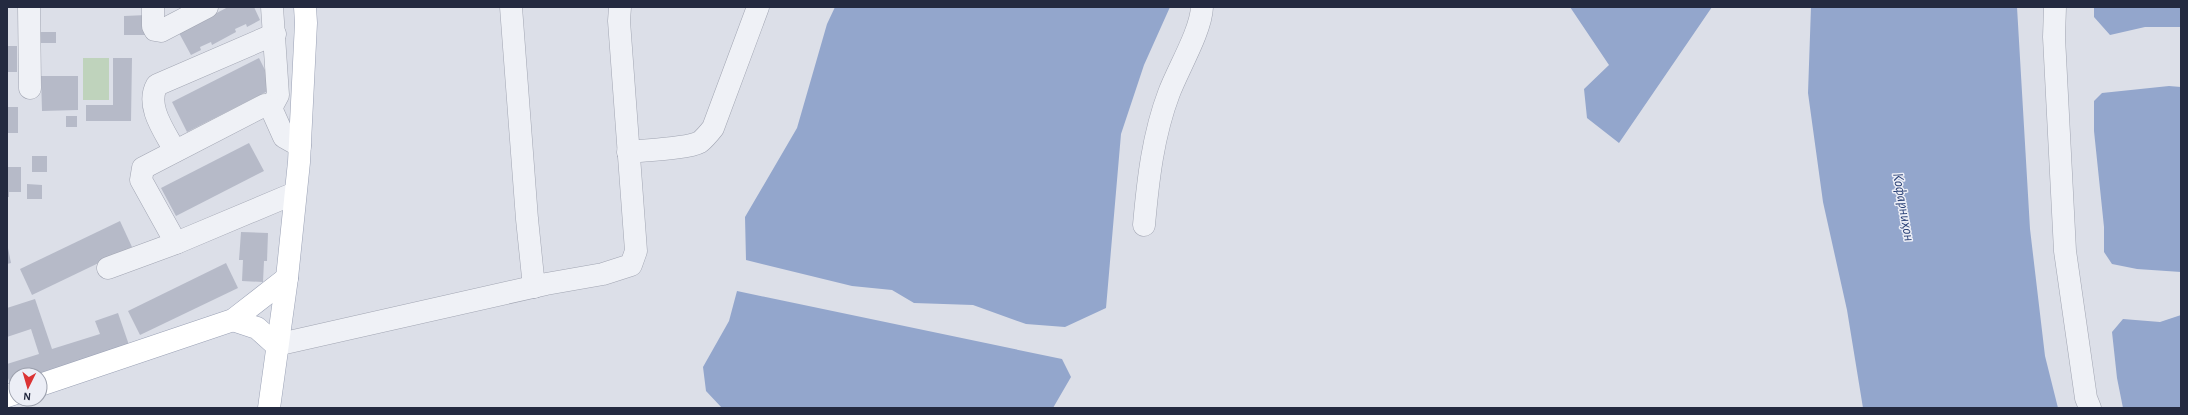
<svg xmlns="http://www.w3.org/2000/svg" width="2188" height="415" font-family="'Alegreya Sans',sans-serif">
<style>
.green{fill:#bfd3bc}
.water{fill:#93a6cc}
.building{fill:#b6bac8}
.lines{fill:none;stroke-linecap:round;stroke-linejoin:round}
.minor-casing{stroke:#a1a5b2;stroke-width:23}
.major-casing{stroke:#9aa1b5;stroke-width:23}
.minor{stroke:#eff1f6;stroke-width:22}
.major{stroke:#fff;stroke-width:22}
.labels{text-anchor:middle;stroke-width:3;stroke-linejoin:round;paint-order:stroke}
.water-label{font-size:15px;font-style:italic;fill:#2b4277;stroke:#eceef6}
</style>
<rect width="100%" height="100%" fill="#dcdfe8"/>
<rect class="green" x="83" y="58" width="26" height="42"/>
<g class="water">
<path d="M835 7H1170L1144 65 1121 134 1106 308 1065 327 1026 324 973 305 914 303 892 290 852 286 746 260 745 217 797 128 827 24Z"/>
<path d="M1570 7H1712L1619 143 1587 118 1584 89 1609 65Z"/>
<path d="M1811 7H2017L2030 229 2045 356 2058 408H1863L1847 310 1823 202 1808 93Z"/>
<path d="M2094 7H2181V27H2145L2110 35 2094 17Z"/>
<path d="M2169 86 2181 87V272L2137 269 2112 264 2104 252V227L2094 131V101L2102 93Z"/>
<path d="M737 291 1062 359 1071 377 1053 408H722L706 391 703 367 729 321Z"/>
<path d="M2181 315V408H2123L2117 378 2112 332 2123 319 2160 322Z"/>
</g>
<g class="building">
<path d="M228 7H254L260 20 247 27 246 24 235 29 236 32 212 45 211 42 200 47 201 50 191 55 179 33Z"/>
<path d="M147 15V35H124V16Z"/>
<rect x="40" y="32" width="16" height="11"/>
<rect x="7" y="46" width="10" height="26"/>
<path d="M113 58H132L131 121H86V105H113Z"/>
<path d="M259 58 274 88 187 132 172 102Z"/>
<path d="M41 76H78V110L42 111Z"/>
<rect x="7" y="107" width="11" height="26"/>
<rect x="66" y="116" width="11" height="11"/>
<path d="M249 143 264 171 176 216 161 188Z"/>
<rect x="32" y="156" width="15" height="16"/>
<path d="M7 167H21V192H9V197H7Z"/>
<path d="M27 184 42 185V199H27Z"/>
<path d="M120 221 132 247 32 295 20 269Z"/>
<path d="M241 232 268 233 267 261H264L263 282 242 281 243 260H239Z"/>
<path d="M8 248 11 263 7 264V249Z"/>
<path d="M226 263 238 288 140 335 128 311Z"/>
<path d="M35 299 52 349 100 334 95 321 118 313 129 345 36 375H16V382L10 384 7 375V364L39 354 31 329 7 337V308Z"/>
</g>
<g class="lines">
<g class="minor-casing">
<g id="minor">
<path d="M29 7 30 88"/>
<path d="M153 7V26L155 30 161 31 207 7"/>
<path d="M511 7 527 219 534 287"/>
<path d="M2055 7 2054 37 2065 251 2086 398 2090 408"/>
<path d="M271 108 278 95 272 7"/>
<path d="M175 151C165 132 145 106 157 85L275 34"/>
<path d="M628 152C645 150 687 149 700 142 705 138 709 133 713 128L758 7"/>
<path d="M1144 225C1148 180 1153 135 1169 93 1178 69 1201 31 1202 7"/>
<path d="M176 243 141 180 143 168 265 105 271 108 284 137 300 146"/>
<path d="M108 268 176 243 295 193"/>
<path d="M276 345 546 284 603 274 631 265 636 251 619 21 620 7"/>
</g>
</g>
<g class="major-casing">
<g id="major">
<path d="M233 320 257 328 276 345"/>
<path d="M40 385 233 320 287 278"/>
<path d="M7 396 16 393"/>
<path d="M269 408 287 278 299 162 306 23 305 7"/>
</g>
</g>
<use href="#minor" class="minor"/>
<use href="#major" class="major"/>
</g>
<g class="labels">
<g class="water-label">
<text transform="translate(1904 207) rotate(80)" y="5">Кофарниҳон</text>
</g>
</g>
<rect width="2188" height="415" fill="none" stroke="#242a40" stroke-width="16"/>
<g transform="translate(28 387) rotate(185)"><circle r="19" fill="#eceef6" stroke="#9ca0ad"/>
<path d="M0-3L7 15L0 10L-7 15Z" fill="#db3334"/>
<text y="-6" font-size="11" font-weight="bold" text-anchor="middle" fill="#242a40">N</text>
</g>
</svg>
